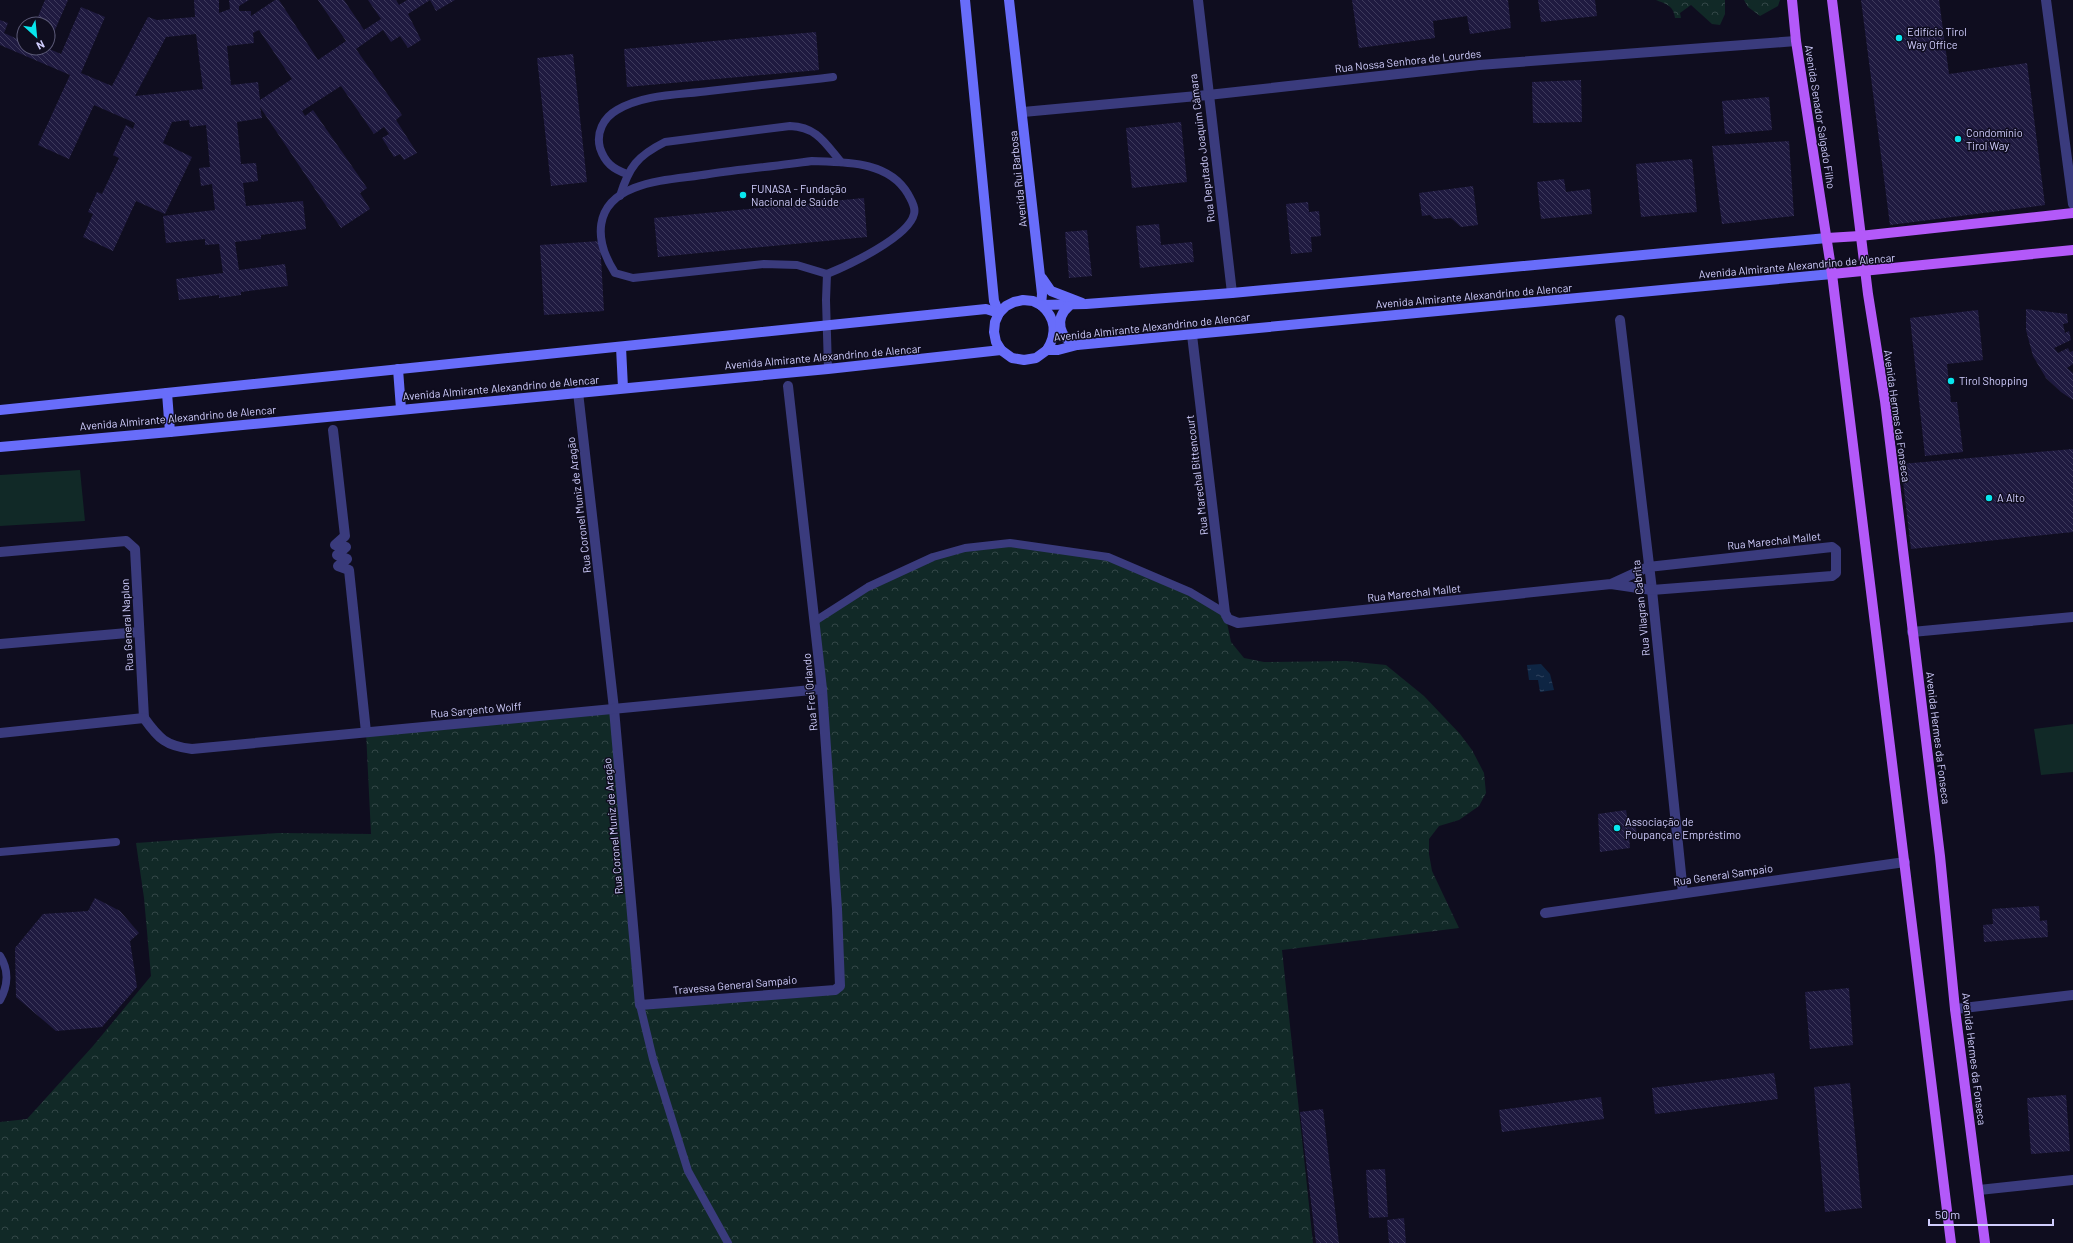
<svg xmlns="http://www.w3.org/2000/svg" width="2073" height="1243" font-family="Barlow,sans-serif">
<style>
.forest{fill:url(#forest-crowns)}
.garden{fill:#112927}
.water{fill:url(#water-ripples)}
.building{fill:url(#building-back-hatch);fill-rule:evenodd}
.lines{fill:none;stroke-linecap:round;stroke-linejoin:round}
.lane{stroke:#3a3b7d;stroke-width:8}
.street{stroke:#3a3b7d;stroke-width:10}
.secondary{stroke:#686dfa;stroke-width:10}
.primary{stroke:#b359f9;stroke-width:10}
.poi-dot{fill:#08e6ee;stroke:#0f0d1f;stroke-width:1.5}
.labels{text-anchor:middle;stroke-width:3;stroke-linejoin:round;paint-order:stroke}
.poi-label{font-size:11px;fill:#d0cdfd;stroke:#0f0d1f;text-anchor:start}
.street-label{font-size:11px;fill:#d0cdfd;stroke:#0f0d1f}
</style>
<defs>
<pattern id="forest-crowns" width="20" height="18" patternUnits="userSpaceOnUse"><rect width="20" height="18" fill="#112927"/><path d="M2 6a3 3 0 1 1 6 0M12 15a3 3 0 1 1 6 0" fill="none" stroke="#334747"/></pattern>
<pattern id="water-ripples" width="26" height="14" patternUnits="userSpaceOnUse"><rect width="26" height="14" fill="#0e2543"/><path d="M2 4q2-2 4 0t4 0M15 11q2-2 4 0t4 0" fill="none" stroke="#30435f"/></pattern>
<pattern id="building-back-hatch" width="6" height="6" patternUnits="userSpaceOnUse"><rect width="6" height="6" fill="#1f1a40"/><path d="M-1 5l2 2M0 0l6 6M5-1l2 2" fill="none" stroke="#3e3a5c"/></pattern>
</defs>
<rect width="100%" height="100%" fill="#0f0d1f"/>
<g class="forest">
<path d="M1656 0H1725V14L1720 25 1712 24 1691 5 1680 13 1681 18H1675C1674 6 1666 4 1656 0Z"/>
<path d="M1744 0H1780L1778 6 1760 16 1748 7Z"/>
<path d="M1010 543 1108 557 1225 613 1231 642 1244 658 1264 662 1346 661 1386 665 1424 696 1460 734 1472 750 1484 773 1486 793 1479 806 1459 820 1439 826 1429 839V854L1432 871 1459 928 1282 950 1313 1243H0V1122L27 1119 93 1046 151 976 144 898 136 843 278 833 371 834 366 732 614 709 640 1005 838 989 815 621 868 587 933 557Z"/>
</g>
<g class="garden">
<path d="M80 470 85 521 0 526V475Z"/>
<path d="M2073 724V772L2041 775 2034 729Z"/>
</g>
<path class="water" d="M1541 664 1550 674 1554 690 1540 692 1538 680H1529L1527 665Z"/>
<g class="building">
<path d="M45 0H68L48 46V24H35Z"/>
<path d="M194 0H219V13L230 9 229 0H249L239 6V11H251V16L275 0H279L318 60 346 41 318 0H344L364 30 381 19 368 0H396L399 5 407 0H455L436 11 430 0 408 14 421 40 408 48 400 36 391 42 383 30 356 49 402 115 396 120 417 153 404 160 400 154 394 157 382 138 389 134 384 127 374 134 341 86 302 111 305 116 313 110 367 188 360 193 370 209 341 228 260 107 262 118 237 122 241 164 256 163 258 181 243 183 246 206 303 201 306 229 261 235V239L235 242 239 270 285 264 288 286 241 292V295L219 298V295L179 300 176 279 223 273 219 244 205 245V239L166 243 163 216 215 210 212 184 201 186 199 168 210 167 206 125 190 127 189 120 172 122 163 143 192 157 165 214 136 201 113 251 83 237 93 214 88 212 97 192 102 194 119 158 113 155 126 125 133 129 135 123 94 105 69 159 38 145 70 75 0 45V20L8 23 4 33 24 42V48H47L61 54 81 7 105 17 81 73 112 86 148 17 157 20 195 17ZM259 30 292 79 260 100 258 82 231 85 227 46 254 43 253 33ZM196 34 203 89 135 96 166 37Z"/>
<path d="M1352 0H1508L1511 28 1470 34 1467 16 1433 21 1435 38 1359 48Z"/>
<path d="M1538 0H1595L1597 16 1541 22Z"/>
<path d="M1861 0H1939L1949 74 2027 63 2045 205 1890 225Z"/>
<path d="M816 32 819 70 627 87 624 49Z"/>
<path d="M573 54 587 182 551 186 537 58Z"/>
<path d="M1581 80 1582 122 1533 123 1532 82Z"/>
<path d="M1769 97 1772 130 1725 134 1722 101Z"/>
<path d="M1181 122 1187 182 1132 188 1126 128Z"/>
<path d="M1789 141 1794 216 1722 224 1712 146Z"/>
<path d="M1692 159 1697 212 1641 217 1636 164Z"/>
<path d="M1564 179 1566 192 1590 189 1592 214 1541 219 1537 182Z"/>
<path d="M1473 186 1478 225 1461 227 1451 218 1434 219 1430 215 1422 216 1419 193Z"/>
<path d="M864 198 867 237 658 257 654 218Z"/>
<path d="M1308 202 1309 212 1319 211 1321 236 1311 237 1312 252 1291 254 1286 204Z"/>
<path d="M1159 224 1161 245 1192 242 1194 262 1140 268 1136 226Z"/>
<path d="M1087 230 1092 276 1069 278 1065 232Z"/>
<path d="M600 241 604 311 544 315 540 245Z"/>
<path d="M2026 309 2067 314 2068 323 2063 324 2065 333 2069 331 2071 340 2054 348 2058 353 2068 348 2070 352 2073 351V364L2067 368 2073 373V400L2061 392 2046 378 2033 356 2026 330Z"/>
<path d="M1978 310 1983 360 1947 364 1951 402H1957L1963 452 1925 456 1910 318Z"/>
<path d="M2073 449V532L1911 549 1901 464Z"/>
<path d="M1626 810 1628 821 1635 820 1637 835 1629 837 1630 848 1600 852 1598 814Z"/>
<path d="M95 898 120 911 139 933 130 941 137 987 102 1027 56 1031 16 997 15 948 43 914 88 911Z"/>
<path d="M2039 906 2040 921 2047 920 2048 937 1984 942 1983 925 1993 924 1992 909Z"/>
<path d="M1849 988 1853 1045 1810 1049 1805 992Z"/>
<path d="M1774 1073 1778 1099 1655 1114 1652 1088Z"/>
<path d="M1850 1083 1862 1208 1825 1212 1814 1087Z"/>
<path d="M2066 1095 2070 1151 2031 1154 2027 1098Z"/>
<path d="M1601 1097 1604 1119 1502 1132 1499 1110Z"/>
<path d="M1323 1109 1339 1243H1316L1300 1112Z"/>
<path d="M1385 1169 1388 1217 1369 1218 1366 1170Z"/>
<path d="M1404 1218 1406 1243H1389L1387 1220Z"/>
</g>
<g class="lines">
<g class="lane">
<path d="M812 161C846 162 889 161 908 194 911 200 916 207 914 214 909 237 847 266 827 274L797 265 764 264 633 278 615 273C594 240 593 204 634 188 657 179 685 178 709 174 743 169 777 166 812 161Z"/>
<path d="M627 174C613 169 605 163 600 148 596 133 603 118 617 110 644 94 679 95 709 91 751 86 792 82 833 77"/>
<path d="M620 196C629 167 637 156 665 142L790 126C817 127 825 143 841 162"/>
<path d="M827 274 826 300 828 369"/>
<path d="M815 621 868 587 933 557 965 548 1010 543 1108 557 1190 592 1225 613"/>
<path d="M0 852 116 842"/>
<path d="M0 956C9 970 8 986 0 1000"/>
<path d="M640 1005 653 1059 688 1171 728 1243"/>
</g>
<g class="street">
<path d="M1198 0 1232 293"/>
<path d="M2046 0 2073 204"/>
<path d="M1023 112 1208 95 1479 65 1796 41"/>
<path d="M1620 320 1652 590 1683 893"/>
<path d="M1192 335 1225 613 1228 619 1238 623 1611 584 1652 590 1832 576 1836 573V550L1832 547 1648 567 1611 584"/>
<path d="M578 392 614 709 640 1005 835 990 840 986 837 909 822 689 788 386"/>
<path d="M333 430 345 536 335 545 346 547 337 555 347 559 338 566 349 570 366 732"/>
<path d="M0 552 126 541 135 549 144 718"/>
<path d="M1912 632 2073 617"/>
<path d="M0 644 139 632"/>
<path d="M144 718C159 739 166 746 192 749L822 689"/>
<path d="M0 733 144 718"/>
<path d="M1545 913 1905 862"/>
<path d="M1955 1009 2073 995"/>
<path d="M1979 1190 2073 1180"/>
</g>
<g class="secondary">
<path d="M965 0 994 301 999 313"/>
<path d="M1009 0 1042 294 1041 305"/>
<path d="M1827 238 1232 293 1086 304 1041 305 1033 301 1023 300 1014 302 1006 306 999 313 995 322 994 332 996 342 1001 350 1012 358 1024 360 1036 358 1047 350H1058L1077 345 1832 274"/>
<path d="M1042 278 1051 291 1082 303"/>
<path d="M1041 305C1056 318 1057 334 1047 350"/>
<path d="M1069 306C1054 319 1059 338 1077 345"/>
<path d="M621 347 623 388"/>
<path d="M398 369 401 409"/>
<path d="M167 393 170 432"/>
<path d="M0 410 986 309 999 313"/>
<path d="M0 447 170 432 828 369 1001 350"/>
</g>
<g class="primary">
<path d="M1792 0 1796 41 1832 274 1951 1243"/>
<path d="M1832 0 1868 294 1885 401 1940 856 1955 1009 1985 1243"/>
<path d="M1827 238 1860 236 2073 213"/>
<path d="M1832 274 2073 250"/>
</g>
</g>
<g class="poi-dot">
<circle cx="1899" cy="38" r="4"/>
<circle cx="1958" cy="139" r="4"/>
<circle cx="743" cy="195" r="4"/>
<circle cx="1951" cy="381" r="4"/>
<circle cx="1989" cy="498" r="4"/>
<circle cx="1617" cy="828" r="4"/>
</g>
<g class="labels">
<g class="poi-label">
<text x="1907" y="36">Edifício Tirol<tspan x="1907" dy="13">Way Office</tspan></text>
<text x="1966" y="137">Condomínio<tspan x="1966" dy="13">Tirol Way</tspan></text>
<text x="751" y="193">FUNASA - Fundação<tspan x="751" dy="13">Nacional de Saúde</tspan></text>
<text x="1959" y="385">Tirol Shopping</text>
<text x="1997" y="502">A Alto</text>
<text x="1625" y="826">Associação de<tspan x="1625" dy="13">Poupança e Empréstimo</tspan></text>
</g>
<g class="street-label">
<text transform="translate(1408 61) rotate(-6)" y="4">Rua Nossa Senhora de Lourdes</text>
<text transform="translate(1820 117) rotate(81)" y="4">Avenida Senador Salgado Filho</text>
<text transform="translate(1202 148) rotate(-97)" y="4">Rua Deputado Joaquim Câmara</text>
<text transform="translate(1018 179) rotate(-96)" y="4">Avenida Rui Barbosa</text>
<text transform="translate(1797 266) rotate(-5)" y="4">Avenida Almirante Alexandrino de Alencar</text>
<text transform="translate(1474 296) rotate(-5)" y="4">Avenida Almirante Alexandrino de Alencar</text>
<text transform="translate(1152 327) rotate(-6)" y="4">Avenida Almirante Alexandrino de Alencar</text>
<text transform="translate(823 357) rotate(-5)" y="4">Avenida Almirante Alexandrino de Alencar</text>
<text transform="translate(501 388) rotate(-5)" y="4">Avenida Almirante Alexandrino de Alencar</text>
<text transform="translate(1897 416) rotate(82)" y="4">Avenida Hermes da Fonseca</text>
<text transform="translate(178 418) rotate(-5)" y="4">Avenida Almirante Alexandrino de Alencar</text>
<text transform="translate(1197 475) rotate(-97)" y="4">Rua Marechal Bittencourt</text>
<text transform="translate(579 505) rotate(-97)" y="4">Rua Coronel Muniz de Aragão</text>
<text transform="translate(1774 541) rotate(-6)" y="4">Rua Marechal Mallet</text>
<text transform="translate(1414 593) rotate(-6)" y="4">Rua Marechal Mallet</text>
<text transform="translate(1641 608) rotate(-96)" y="4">Rua Vilagran Cabrita</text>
<text transform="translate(127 625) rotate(-93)" y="4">Rua General Naplon</text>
<text transform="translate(810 692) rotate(-95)" y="4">Rua Frei Orlando</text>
<text transform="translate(476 710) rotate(-5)" y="4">Rua Sargento Wolff</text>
<text transform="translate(1938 738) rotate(83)" y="4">Avenida Hermes da Fonseca</text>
<text transform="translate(613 826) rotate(-95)" y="4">Rua Coronel Muniz de Aragão</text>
<text transform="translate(1723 875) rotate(-8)" y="4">Rua General Sampaio</text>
<text transform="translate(735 985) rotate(-5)" y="4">Travessa General Sampaio</text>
<text transform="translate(1974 1059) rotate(83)" y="4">Avenida Hermes da Fonseca</text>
</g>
</g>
<g transform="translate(36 36) rotate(153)"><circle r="19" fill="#0f0d1f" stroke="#5c5a78"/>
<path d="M0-3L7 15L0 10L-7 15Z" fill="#08e6ee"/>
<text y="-6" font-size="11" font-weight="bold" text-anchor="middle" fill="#d0cdfd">N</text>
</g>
<path d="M1929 1219v6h124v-6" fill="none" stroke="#d0cdfd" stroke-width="2"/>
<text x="1935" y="1219" font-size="12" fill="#d0cdfd" stroke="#0f0d1f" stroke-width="3" paint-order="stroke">50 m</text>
</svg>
